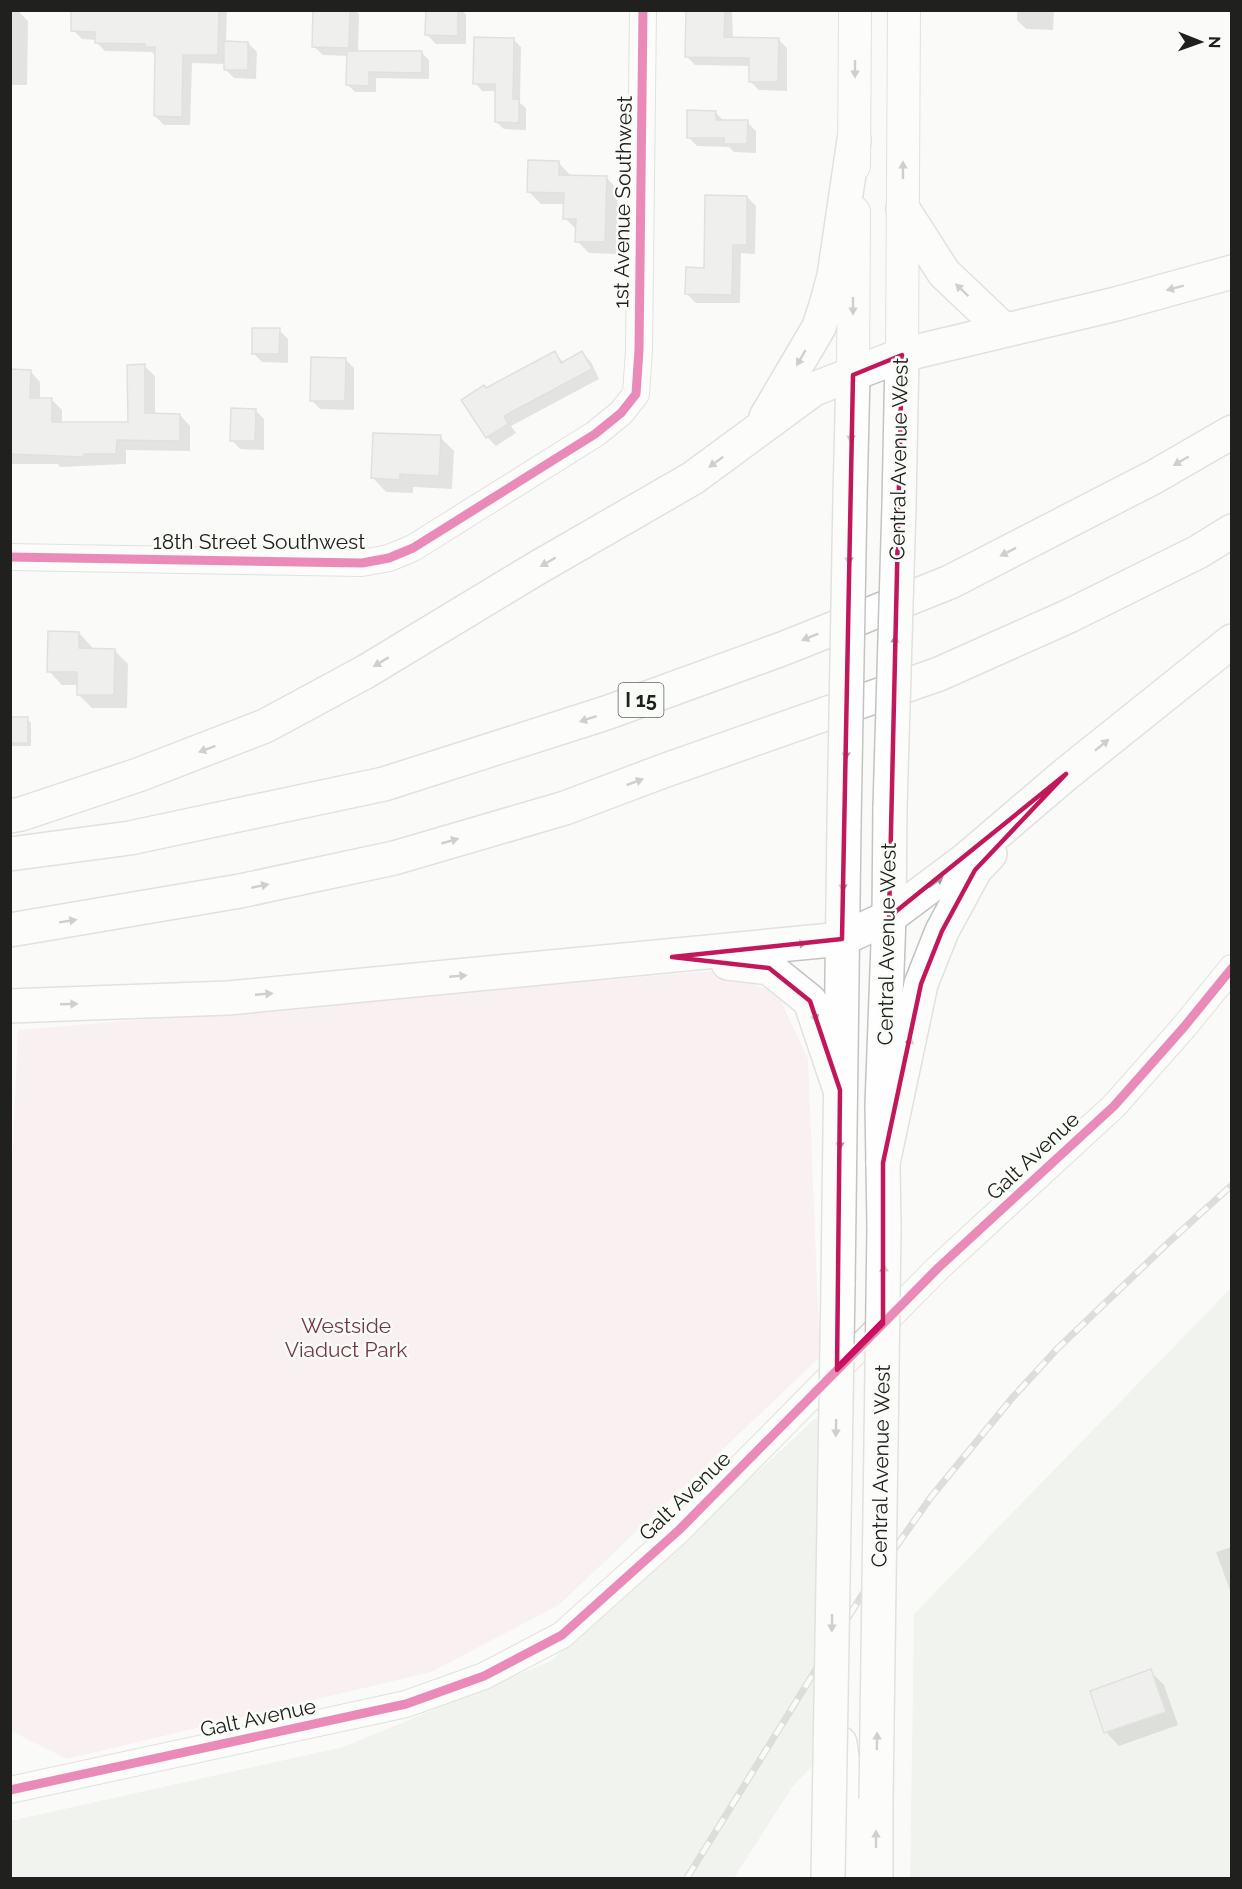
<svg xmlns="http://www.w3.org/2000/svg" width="1242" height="1889" font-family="Raleway,sans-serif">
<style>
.built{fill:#e7ebe3}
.green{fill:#f9e3e8}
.shadow{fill:#0003}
.building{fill:#e3e3e1;stroke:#c1c2bf;stroke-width:1.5}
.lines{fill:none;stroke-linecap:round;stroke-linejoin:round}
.minor-casing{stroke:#c3c3c2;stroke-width:28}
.tertiary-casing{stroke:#c3c3c2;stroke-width:34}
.trunk-casing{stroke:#c3c3c2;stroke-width:36}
.motorway-casing{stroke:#c3c3c2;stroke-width:36}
.minor{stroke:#fefefe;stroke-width:26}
.tertiary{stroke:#fefefe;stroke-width:32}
.trunk{stroke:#fefefe;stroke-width:33}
.motorway{stroke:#fefefe;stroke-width:33}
.rail-casing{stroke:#babab9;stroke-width:7}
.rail{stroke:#fafcf7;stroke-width:4.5;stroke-dasharray:14;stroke-linecap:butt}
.trunk-bridge-casing{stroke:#c3c3c2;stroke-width:36;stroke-linecap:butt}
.trunk-bridge{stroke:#fefefe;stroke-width:33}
.cycleway-casing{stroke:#fafcf7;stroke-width:13}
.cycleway{stroke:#d6006c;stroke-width:9}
.oneway{fill:#9a9b9a}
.marked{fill:none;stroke:#c2185b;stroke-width:4.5;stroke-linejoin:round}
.labels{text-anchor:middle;stroke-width:5;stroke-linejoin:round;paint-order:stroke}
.shield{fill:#fafcf7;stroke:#616360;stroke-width:1.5}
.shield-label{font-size:20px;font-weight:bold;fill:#20211f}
.street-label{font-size:21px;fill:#20211f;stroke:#fafcf7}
.park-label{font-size:21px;fill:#743349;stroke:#fafcf7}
</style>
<rect width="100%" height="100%" fill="#fafbf8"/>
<g class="built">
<path d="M1231 1288V1878H910L914 1614Z"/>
<path d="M818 1416 814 1764 793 1786 734 1878H11L10 1821 343 1747 551 1661Z"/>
</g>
<path class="green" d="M723 970 778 995 808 1059 820 1357 559 1605 431 1672 67 1759 11 1731 10 1215 18 1030Z"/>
<g class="shadow">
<path d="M73 10H227L226 43H248L257 52 256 79 234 78 225 69V64L192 63 190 125H164L155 116V55L152 52 105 51 96 42V40L82 39 73 30Z"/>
<path d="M315 10H355L359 14 358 53H422L429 60V79L376 78V92H355L348 85V56L323 55 314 47Z"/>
<path d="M427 10H462L466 15V44H436L427 35Z"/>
<path d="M687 10H732L733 39H778L787 48V91L759 90 750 81V66L695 65 686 56Z"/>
<path d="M1017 10H1054L1053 30 1026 29 1017 20Z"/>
<path d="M10 12H19L28 21 27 85H10Z"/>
<path d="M513 39 521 47 520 103 526 108V130L504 129 496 122 497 91H482L475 83Z"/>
<path d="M715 112 725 122H747L756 131V153L734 152 729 147 697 146 688 137Z"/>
<path d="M558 162 571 176 606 177 618 190 616 254 589 253 577 241V230L565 218V204H541L529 192Z"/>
<path d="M747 197 756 206 755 254 741 253 740 303H696L687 294 705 269Z"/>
<path d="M279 330 288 339V363L262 362 253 353Z"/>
<path d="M555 353 564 363 582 353 591 362 599 379 511 426 516 433 496 446 487 437Z"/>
<path d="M345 359 354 368V410L320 409 311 400Z"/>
<path d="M144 366 155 376V415H180L190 426V451L126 450V464L60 467 58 464H13L10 461V371H30L40 382V399H51L62 410V423H129Z"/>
<path d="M255 410 264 419V450L240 449 232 440Z"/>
<path d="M440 437 454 451 452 489 413 487V493L386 492 373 478Z"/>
<path d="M79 633 92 647V650H114L128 664 127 708H92L78 694V685H62L49 671Z"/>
<path d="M10 719H27L31 723V746H10Z"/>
<path d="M1232 1547V1596L1216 1552Z"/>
<path d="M1150 1671 1164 1685 1178 1725 1119 1746 1106 1732Z"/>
</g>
<g class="building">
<path d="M71 10H219L218 55H183L182 117 154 116 155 47H145V44L95 43V32L71 31Z"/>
<path d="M313 10H350L349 48 312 47Z"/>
<path d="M426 10H458V36L425 35Z"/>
<path d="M686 10H725L724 37 779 38 778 82H749V58L685 57Z"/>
<path d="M474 37 514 38 513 99H519V123L495 122V84H473Z"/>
<path d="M224 41 248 42V70H224Z"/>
<path d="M347 51H422V73L369 72V86L346 85Z"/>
<path d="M687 110 716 111V120H748L747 144H724V138H687Z"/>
<path d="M528 160 559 161V175L607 176 605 242H575L576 219H563L564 193 527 192Z"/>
<path d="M705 195 747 196V245H733L732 295 685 294 686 267 704 268Z"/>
<path d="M252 328H280L279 354H252Z"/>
<path d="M555 351 561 363 582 351 592 369 504 416 508 424 486 438 461 400 484 385 486 388Z"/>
<path d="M311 357 346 358 345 401H310Z"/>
<path d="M145 364V413L180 414V441L117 440 116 454H84V457L10 454V369L31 370 30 398H52V422H128L127 365Z"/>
<path d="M231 408 256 409 255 441H230Z"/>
<path d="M373 433 441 435 439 476 400 474V480L371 478Z"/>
<path d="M48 631 79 632V648L115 649 114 695H77V672H47Z"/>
<rect x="10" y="717" width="18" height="26"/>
<path d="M1151 1669 1166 1712 1104 1733 1090 1691Z"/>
</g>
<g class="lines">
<g class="minor-casing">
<g id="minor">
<path d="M10 557 362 563 389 558 413 548 595 434 621 413 636 394 639 350 643 10"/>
<path d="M10 1790 406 1704 484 1676 562 1635 679 1530 938 1268 1114 1106 1184 1027 1232 968"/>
</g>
</g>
<g class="tertiary-casing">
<g id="tertiary">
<path d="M854 166 855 10"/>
<path d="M902 355 904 10"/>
<path d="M853 375 854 212"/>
</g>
</g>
<g class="trunk-casing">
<g id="trunk">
<path d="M850 497 853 375"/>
<path d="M899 505 902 355"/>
<path d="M884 1227 882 1105 889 917 890 807"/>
<path d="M838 1285 844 824"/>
<path d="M840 1743 846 1785 848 1878"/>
<path d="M876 1878V1799"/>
</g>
</g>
<g class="motorway-casing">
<g id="motorway">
<path d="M903 209 944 273 1004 330"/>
<path d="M766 417 819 327 826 305 834 276 854 140"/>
<path d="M10 816 21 814 138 775 265 726 365 672 537 568 693 478 814 389 902 355 1116 304 1232 272"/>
<path d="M10 854 130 838 384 784 606 713 782 649 950 582 1154 477 1232 432"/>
<path d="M10 930 240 891 394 858 565 808 666 770 939 674 1069 616 1198 552 1232 531"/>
<path d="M728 963 769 968 810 1001 840 1090"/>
<path d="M10 1006 228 998 842 939 889 917 964 861 1066 774 1232 641"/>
<path d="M883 1163 921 984 942 931 975 870 990 854"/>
</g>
</g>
<use href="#minor" class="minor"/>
<use href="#tertiary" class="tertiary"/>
<use href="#trunk" class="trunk"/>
<use href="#motorway" class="motorway"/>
<g class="rail-casing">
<path id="rail" d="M687 1878 862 1595 931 1497 1013 1397 1058 1348 1169 1242 1232 1185"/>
</g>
<use href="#rail" class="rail"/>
<g class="trunk-bridge-casing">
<g id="trunk-bridge">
<path d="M890 807 899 505"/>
<path d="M844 824 850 497"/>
<path d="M876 1799 884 1227"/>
<path d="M828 1878 838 1285"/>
</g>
</g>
<use href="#trunk-bridge" class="trunk-bridge"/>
<g class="cycleway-casing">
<g id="cycleway">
<path d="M10 557 362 563 389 558 413 548 595 434 621 413 636 394 639 350 643 10"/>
<path d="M10 1790 406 1704 484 1676 562 1635 679 1530 938 1268 1114 1106 1184 1027 1232 968"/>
</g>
</g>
<use href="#cycleway" class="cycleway"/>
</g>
<defs><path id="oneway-solid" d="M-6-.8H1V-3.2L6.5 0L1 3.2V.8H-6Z" transform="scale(1.5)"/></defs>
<g class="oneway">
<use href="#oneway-solid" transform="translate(855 69) rotate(90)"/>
<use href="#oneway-solid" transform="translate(903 170) rotate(-90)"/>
<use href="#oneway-solid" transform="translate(1175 288) rotate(165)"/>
<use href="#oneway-solid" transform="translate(962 290) rotate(-136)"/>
<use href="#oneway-solid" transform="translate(853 306) rotate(90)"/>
<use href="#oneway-solid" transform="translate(801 358) rotate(120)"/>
<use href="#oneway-solid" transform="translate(851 434) rotate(91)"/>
<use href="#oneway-solid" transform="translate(1181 461) rotate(150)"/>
<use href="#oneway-solid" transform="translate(716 462) rotate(144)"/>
<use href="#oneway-solid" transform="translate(1008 552) rotate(153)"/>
<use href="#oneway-solid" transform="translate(849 556) rotate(91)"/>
<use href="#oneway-solid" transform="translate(548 562) rotate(150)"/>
<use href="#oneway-solid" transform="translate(810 637) rotate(158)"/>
<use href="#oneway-solid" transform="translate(895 644) rotate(-88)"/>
<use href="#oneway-solid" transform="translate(381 662) rotate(149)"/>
<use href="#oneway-solid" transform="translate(588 719) rotate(162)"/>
<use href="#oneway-solid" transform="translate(1102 745) rotate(-39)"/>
<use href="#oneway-solid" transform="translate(207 749) rotate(159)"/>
<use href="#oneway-solid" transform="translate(846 751) rotate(91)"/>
<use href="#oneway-solid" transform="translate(635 782) rotate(-21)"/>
<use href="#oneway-solid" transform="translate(450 841) rotate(-16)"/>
<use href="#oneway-solid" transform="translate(936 882) rotate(-37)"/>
<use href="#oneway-solid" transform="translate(843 883) rotate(91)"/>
<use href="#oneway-solid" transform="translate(260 886) rotate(-12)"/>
<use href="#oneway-solid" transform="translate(68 921) rotate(-9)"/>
<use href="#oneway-solid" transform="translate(798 944) rotate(-6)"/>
<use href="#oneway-solid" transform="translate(458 976) rotate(-5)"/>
<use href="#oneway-solid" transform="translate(264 994) rotate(-5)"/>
<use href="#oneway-solid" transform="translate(69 1004) rotate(-2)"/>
<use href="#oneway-solid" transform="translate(814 1014) rotate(71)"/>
<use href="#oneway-solid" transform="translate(909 1045) rotate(-79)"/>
<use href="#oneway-solid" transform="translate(840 1141) rotate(91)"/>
<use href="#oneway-solid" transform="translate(884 1273) rotate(-89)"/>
<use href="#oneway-solid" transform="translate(836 1428) rotate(91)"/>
<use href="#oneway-solid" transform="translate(832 1623) rotate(91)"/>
<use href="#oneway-solid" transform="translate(877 1741) rotate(-89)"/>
<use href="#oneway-solid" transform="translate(876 1839) rotate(-90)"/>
</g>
<path d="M0 0H1242V1889H0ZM902 355 889 917 1066 774 975 870 942 931 921 984 883 1163V1324L837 1370 840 1090 810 1001 769 968 672 957 842 939 853 375Z" fill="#fafbf8" fill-opacity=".55" fill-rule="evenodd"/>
<path class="marked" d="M902 355 889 917 1066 774 975 870 942 931 921 984 883 1163V1324L837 1370 840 1090 810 1001 769 968 672 957 842 939 853 375Z"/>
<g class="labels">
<rect class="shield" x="618.5" y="683" width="45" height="34" rx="4.5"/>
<g class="shield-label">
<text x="641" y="707">I 15</text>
</g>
<g class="street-label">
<text transform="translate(623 202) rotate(-89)" y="7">1st Avenue Southwest</text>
<text transform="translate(899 459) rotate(-89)" y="7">Central Avenue West</text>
<text x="259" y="549">18th Street Southwest</text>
<text transform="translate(887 944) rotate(-89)" y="7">Central Avenue West</text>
<text transform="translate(1033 1156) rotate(-43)" y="7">Galt Avenue</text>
<text transform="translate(881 1466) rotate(-89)" y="7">Central Avenue West</text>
<text transform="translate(685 1496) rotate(-44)" y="7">Galt Avenue</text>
<text transform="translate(258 1718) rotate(-12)" y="7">Galt Avenue</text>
</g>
<g class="park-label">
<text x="346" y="1333">Westside<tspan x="346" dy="24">Viaduct Park</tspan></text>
</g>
</g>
<rect width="1242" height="1889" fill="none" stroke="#20211f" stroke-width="24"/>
<g transform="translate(1200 42) rotate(91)" stroke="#fafcf7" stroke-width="4.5" paint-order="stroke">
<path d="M0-4.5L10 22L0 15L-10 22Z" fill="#20211f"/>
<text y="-9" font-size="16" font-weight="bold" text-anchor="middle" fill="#20211f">N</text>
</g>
</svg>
